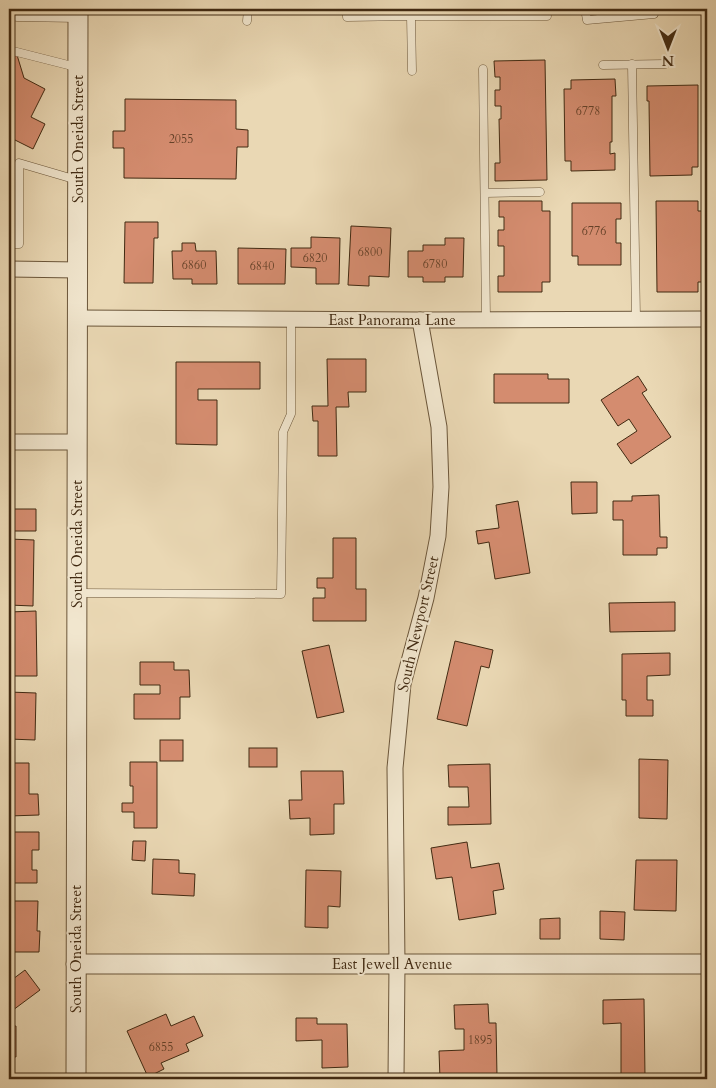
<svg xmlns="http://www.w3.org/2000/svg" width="716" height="1088" font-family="Cardo,serif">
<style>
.building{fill:#d48c6f;stroke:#412a12}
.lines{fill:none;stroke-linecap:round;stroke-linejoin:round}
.service-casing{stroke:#6b563a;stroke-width:9}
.minor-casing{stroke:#6b563a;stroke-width:17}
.tertiary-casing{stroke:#6b563a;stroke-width:21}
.service{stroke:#f1e6ce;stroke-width:8}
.minor{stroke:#f1e6ce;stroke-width:15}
.tertiary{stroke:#f1e6ce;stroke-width:19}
.labels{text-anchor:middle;stroke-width:4;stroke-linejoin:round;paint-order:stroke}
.number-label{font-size:12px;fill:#664229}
.street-label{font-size:15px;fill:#412a12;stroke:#f1e6ce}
</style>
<rect width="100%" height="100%" fill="#ead8b4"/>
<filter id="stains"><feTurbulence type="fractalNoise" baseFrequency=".004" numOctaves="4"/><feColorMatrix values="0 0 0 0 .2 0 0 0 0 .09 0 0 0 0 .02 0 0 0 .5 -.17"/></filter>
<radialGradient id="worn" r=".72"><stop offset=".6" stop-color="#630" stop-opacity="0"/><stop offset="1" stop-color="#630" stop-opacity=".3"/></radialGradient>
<g class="building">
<path d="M17 55 24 78 45 89 31 117 45 124 33 149 9 137V58Z"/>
<path d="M545 60 547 180 495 181V163H500L499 119H501V106H495V90H500V77H495L494 61Z"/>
<path d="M615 79 616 96H612V142H610V154L615 153V170L571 171V161H565L564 89H571V80Z"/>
<path d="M698 85V167H692V175L650 176 649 101H647V86Z"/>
<path d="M125 99 236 100V129L248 130V147H237L236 179 124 178V148H113V131H125Z"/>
<path d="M499 201H542V211H550V282H542V292H498V276H504V246H498V230H504V217H499Z"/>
<path d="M656 201H698V211H705L706 282H698V292H657Z"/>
<path d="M572 203H621V219H616V243H621V265H578V256H572Z"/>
<path d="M125 222H158V238H154L153 283H124Z"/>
<path d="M351 226 391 228 389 277 369 276V286L348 285Z"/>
<path d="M311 237 340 238 339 284H316V268L291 267V248H311Z"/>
<path d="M445 238H464L463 277H445V282H423V277H408V251H423V245H445Z"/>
<path d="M182 243H195L196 251H216L217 284H192V279H173L172 251H182Z"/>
<path d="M238 248 286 249 285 284H238Z"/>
<path d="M327 359H366V392H348L349 407H336L337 456H318V421H313L312 406H328Z"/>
<path d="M176 362H260V389H198V400H217V445L176 444Z"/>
<path d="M494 374H548V379H569V403H494Z"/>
<path d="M638 376 647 390 642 393 671 437 631 464 617 444 637 431 629 419 618 426 601 400Z"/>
<path d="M9 472H11V509H36V531H9Z"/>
<path d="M571 482H597V513L572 514Z"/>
<path d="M659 495 660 537H667V548H657V555H623V520H613V501H632V496Z"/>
<path d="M518 501 530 573 495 579 489 542 478 544 476 531 499 528 496 505Z"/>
<path d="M333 538H356V589H366V621H313V598H325V588H317V578H333Z"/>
<path d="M9 539 34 540 33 606 9 605Z"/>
<path d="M675 602V631L610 632 609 603Z"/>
<path d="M36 611 37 676H9V612Z"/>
<path d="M455 641 493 650 489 668 481 666 467 726 437 719Z"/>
<path d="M329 645 344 712 317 718 302 651Z"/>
<path d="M670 653V675L647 676V700H653V716H626V700H622V654Z"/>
<path d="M140 662H174V670H189L190 697H180V719H134V694H160V685H140Z"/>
<path d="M9 692 36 693 35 740 9 739Z"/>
<rect x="160" y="740" width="23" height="21"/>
<rect x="249" y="748" width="28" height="19"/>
<path d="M639 759 668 760 667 819 639 818Z"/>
<path d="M130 762H157V828H134V812H122V803H133V786H130Z"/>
<path d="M9 763H29V794H38L39 815 9 816Z"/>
<path d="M490 764 491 824 448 825V807H469L468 787H449L448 765Z"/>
<path d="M301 771H343L344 804H334V834L310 835V818L290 819 289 800H302Z"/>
<path d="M9 832H39V850H32V870H37V883H9Z"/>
<path d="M133 841H146L145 861 132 860Z"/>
<path d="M467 842 471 868 499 863 504 889 493 891 496 914 459 920 452 877 436 879 431 848Z"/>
<path d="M153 859 179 860V873L195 874 194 896 152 894Z"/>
<path d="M636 860H677L676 911 634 910Z"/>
<path d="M306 870 341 871 340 907 328 906V928L305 927Z"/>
<path d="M9 901H38L37 931H40L39 952H9Z"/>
<path d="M600 911 625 912 624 940 600 939Z"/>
<path d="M560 918V939H540V919Z"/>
<path d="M25 970 40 990 9 1013V982Z"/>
<path d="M644 999 645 1077H621V1023L603 1024V1000Z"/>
<path d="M488 1004 489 1023H496L497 1076 457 1077V1079H440L439 1051 464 1050V1029H455L454 1005Z"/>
<path d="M166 1014 171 1026 194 1016 203 1036 186 1044 189 1051 161 1063 164 1069 148 1077 127 1031Z"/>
<path d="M296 1018H317V1024H347L348 1067 322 1068V1040L296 1041Z"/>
<path d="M9 1026H16V1057L9 1056Z"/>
</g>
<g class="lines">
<g class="service-casing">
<g id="service">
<path d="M17 9V17L78 18"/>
<path d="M347 9V17L411 16 412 71"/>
<path d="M585 9 587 20 654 14 655 9"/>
<path d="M411 16H547L539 9"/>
<path d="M247 21 248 9"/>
<path d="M9 50 76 67"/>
<path d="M632 64 636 319"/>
<path d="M603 65 665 64"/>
<path d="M483 69 486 320"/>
<path d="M485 193 540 192"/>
<path d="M9 244H19V163L77 180"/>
<path d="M77 593 281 594 283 432 291 414V319"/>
</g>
</g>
<g class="minor-casing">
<g id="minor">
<path d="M9 269 78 270"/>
<path d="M78 318 420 320 707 319"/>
<path d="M9 442H78"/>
<path d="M396 1079 397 964 395 768 403 684 426 598 438 536 441 487 439 427 420 320"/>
</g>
</g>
<g class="tertiary-casing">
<g id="tertiary">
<path d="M76 964H707"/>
<path d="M76 1079 78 9"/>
</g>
</g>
<use href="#service" class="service"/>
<use href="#minor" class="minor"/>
<use href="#tertiary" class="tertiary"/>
</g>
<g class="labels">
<g class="number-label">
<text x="588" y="115">6778</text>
<text x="181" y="143">2055</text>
<text x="594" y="235">6776</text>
<text x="370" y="256">6800</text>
<text x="315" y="262">6820</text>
<text x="435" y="268">6780</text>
<text x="194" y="269">6860</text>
<text x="262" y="270">6840</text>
<text x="480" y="1044">1895</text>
<text x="161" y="1051">6855</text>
</g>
<g class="street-label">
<text transform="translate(78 139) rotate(-90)" y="5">South Oneida Street</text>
<text x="392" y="325">East Panorama Lane</text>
<text transform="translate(77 544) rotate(-90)" y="5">South Oneida Street</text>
<text transform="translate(418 624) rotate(-77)" y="5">South Newport Street</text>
<text transform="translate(76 949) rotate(-90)" y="5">South Oneida Street</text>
<text x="392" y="969">East Jewell Avenue</text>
</g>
</g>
<rect width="716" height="1088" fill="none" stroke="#ead8b4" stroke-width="30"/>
<rect x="10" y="10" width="696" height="1068" fill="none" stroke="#412a12" stroke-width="2.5"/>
<rect x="15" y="15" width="686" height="1058" fill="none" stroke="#412a12"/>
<g transform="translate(668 48) rotate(180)" stroke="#f1e6ce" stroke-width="4" paint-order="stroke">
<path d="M0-4L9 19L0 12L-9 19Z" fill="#412a12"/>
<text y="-8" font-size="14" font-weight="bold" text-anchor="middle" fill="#412a12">N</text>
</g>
<rect width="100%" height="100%" filter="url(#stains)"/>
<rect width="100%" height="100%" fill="url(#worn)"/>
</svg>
